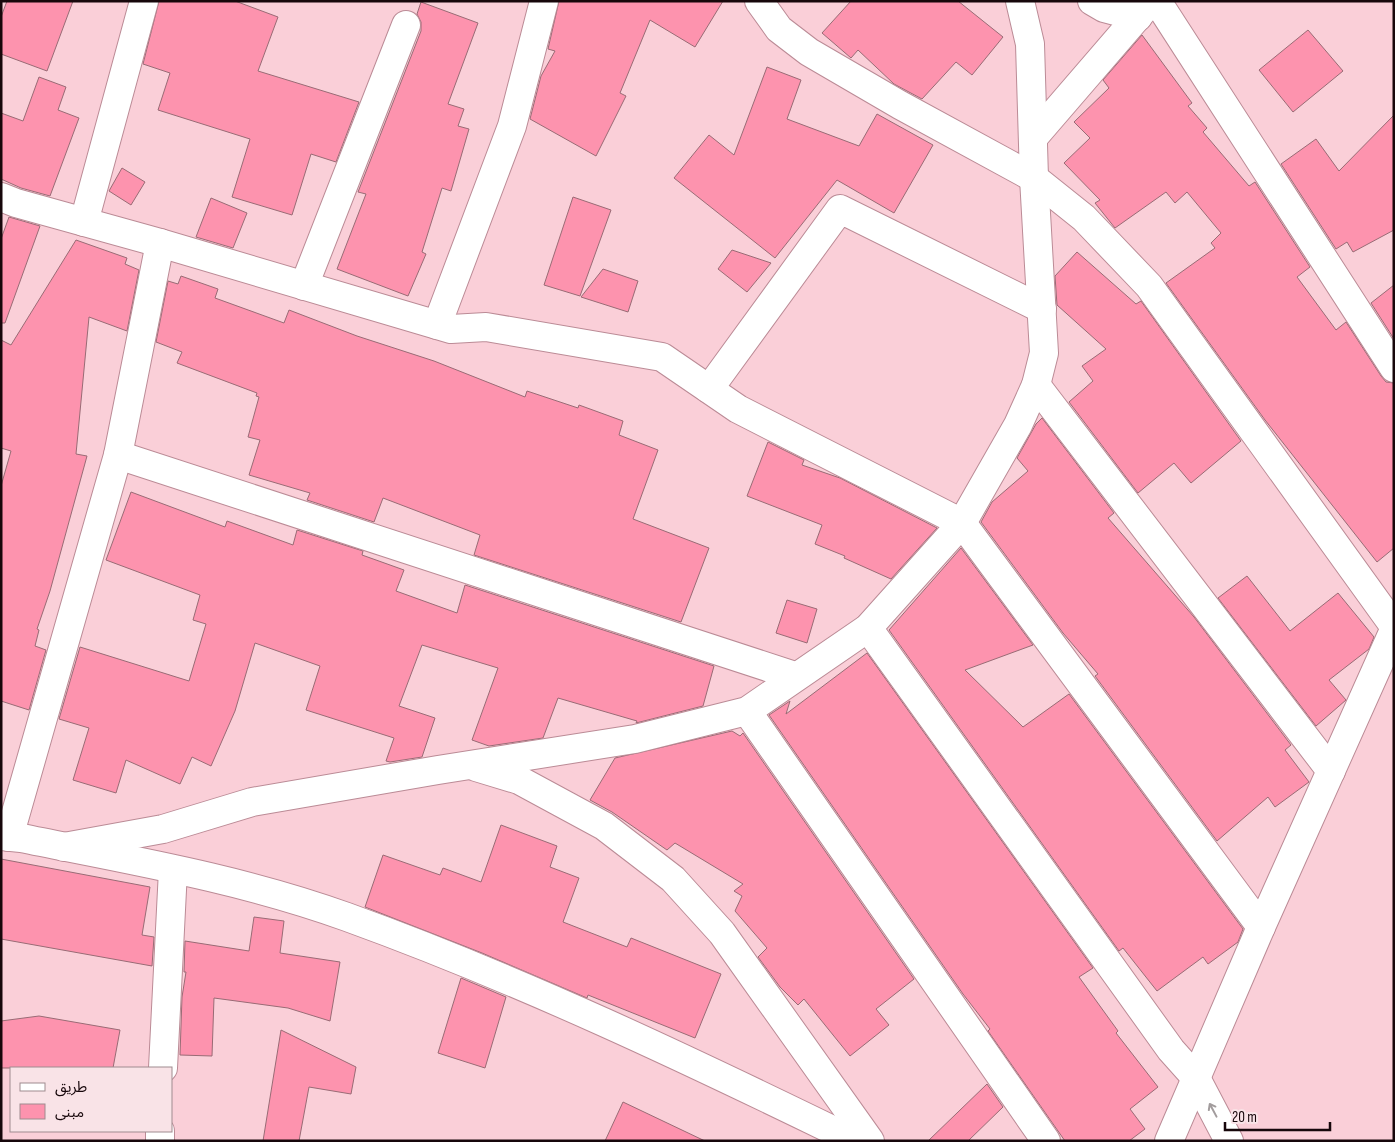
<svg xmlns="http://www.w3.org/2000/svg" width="1395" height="1142" font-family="'Sofia Sans Condensed','Noto Sans Arabic',sans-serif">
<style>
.building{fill:#fd93ae;stroke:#996b75}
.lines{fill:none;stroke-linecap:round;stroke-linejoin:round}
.minor-casing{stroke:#bb8b96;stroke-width:30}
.minor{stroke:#fff;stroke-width:28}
.oneway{stroke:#a29c9d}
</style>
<rect width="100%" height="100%" fill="#facfd8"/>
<g class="building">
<path d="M7 1H73L47 71 1 54V17Z"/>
<path d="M159 1H235L278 17 258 71 359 102 336 162 311 154 292 215 232 197 250 139 158 110 170 73 143 64Z"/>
<path d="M559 1H723L695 47 650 20 620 93 626 96 596 156 530 119 541 76 555 51 548 49Z"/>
<path d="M851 1H958L1003 37 972 75 956 62 922 99 894 84 858 50 851 58 822 33Z"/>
<path d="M421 2 478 23 448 104 464 109 458 126 469 129 451 191 442 188 422 252 426 254 408 296 337 269 366 194 358 192 421 31V22L417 14Z"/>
<path d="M1308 30 1343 71 1293 112 1259 70Z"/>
<path d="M1142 35 1192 103 1188 106 1207 128 1203 132 1249 186 1255 182 1310 267 1297 277 1336 330 1346 322 1381 376 1386 382 1394 383V548L1377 562 1265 420 1166 283 1215 248 1211 243 1221 233 1187 192 1175 203 1166 192 1115 228 1095 203 1100 200 1064 163 1090 138 1074 122 1109 88 1103 80Z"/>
<path d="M767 67 801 80 787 119 859 146 877 114 933 145 894 213 837 180 775 258 674 178 709 135 734 155Z"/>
<path d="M39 77 66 87 58 110 79 118 50 196 21 188 1 179V113L23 121Z"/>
<path d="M1394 115V230L1353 252 1347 242 1336 249 1281 164 1316 139 1339 171Z"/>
<path d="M122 168 145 182 131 205 109 191Z"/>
<path d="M573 197 611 210 580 296 544 285Z"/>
<path d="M211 198 247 213 233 248 196 237Z"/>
<path d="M9 217 40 226 5 323H1V239Z"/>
<path d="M76 240 127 258 125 264 139 270 127 331 89 317 76 454 87 456 50 591 37 629 39 630 35 646 46 650 29 710 1 701V486L11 451 1 448V340L11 345Z"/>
<path d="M732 250 771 263 747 292 718 269Z"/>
<path d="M1077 252 1136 304 1141 301 1241 441 1191 483 1174 463 1138 493 1069 402 1093 381 1082 366 1106 349 1057 305 1055 276Z"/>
<path d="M603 269 638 281 628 312 581 297Z"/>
<path d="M181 276 218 289 215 298 284 323 289 310 357 336 434 361 525 397 527 391 578 408 579 405 623 421 619 435 658 450 633 519 709 548 681 622 474 555 480 535 383 498 374 522 307 500 310 493 249 475 260 440 248 437 259 397 256 396 257 393 177 363 182 352 156 342 168 281 178 284Z"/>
<path d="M1394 285V339L1371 303Z"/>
<path d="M1042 418 1114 513 1108 518 1194 617 1291 745 1285 750 1309 782 1275 807 1268 797 1217 841 1095 676 1098 674 1063 633 981 522 992 502 1028 471 1017 458 1036 424Z"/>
<path d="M768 442 804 460 802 465 840 478 937 528 891 579 844 558 845 556 815 544 822 525 747 496Z"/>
<path d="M131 492 225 527 227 521 293 545 297 530 363 551 362 555 404 570 396 591 457 613 465 585 714 666 703 706 636 723 637 721 558 698 543 738 489 746 472 740 498 668 422 645 399 706 435 718 422 757 390 762 386 761 394 738 306 710 320 666 255 643 235 711 211 766 192 757 180 784 126 760 116 793 73 780 89 728 59 719 80 647 189 681 206 624 193 620 200 595 106 560Z"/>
<path d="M961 548 1033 645 965 670 1023 727 1069 694 1243 929 1238 942 1208 964 1203 957 1157 991 1123 948 1119 951 889 630Z"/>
<path d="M1247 576 1290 631 1338 593 1374 637 1369 649 1329 680 1346 700 1316 726 1218 598Z"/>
<path d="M787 600 817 609 807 643 776 633Z"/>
<path d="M867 653 1093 968 1079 977 1118 1031 1116 1033 1158 1087 1130 1109 1145 1129 1129 1141H1065L988 1031 990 1029 963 994 769 715 790 701 786 714Z"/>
<path d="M732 731 740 736 743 733 914 979 876 1009 889 1025 850 1056 804 999 798 1005 780 987 758 957 767 948 735 911 742 896 734 891 743 884 675 843 667 850 612 812 590 800 615 758Z"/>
<path d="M501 825 557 846 550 867 579 878 563 922 627 947 631 938 721 974 695 1038 588 995 587 998 482 953 365 907 383 855 440 875 443 868 481 882Z"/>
<path d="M1 859 150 887 142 935 154 937 152 966 1 939Z"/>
<path d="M254 917 284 921 280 953 340 962 330 1021 288 1008 214 998 212 1056 180 1055 182 997 186 972H184L185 941 249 951Z"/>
<path d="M461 978 506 997 485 1068 438 1053Z"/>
<path d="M39 1016 120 1030 113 1068H1V1021Z"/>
<path d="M281 1030 356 1067 351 1094 309 1087 299 1141H263Z"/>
<path d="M987 1084 1003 1107 968 1141H928Z"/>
<path d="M623 1102 705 1141H605Z"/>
</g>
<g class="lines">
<g class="minor-casing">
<g id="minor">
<path d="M759 1 779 29 809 52 900 105 1034 178 1084 218 1149 286 1394 626"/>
<path d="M1092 1 1104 8 1138 17"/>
<path d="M1157 1 1394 368"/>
<path d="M1033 138 1151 1"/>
<path d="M1 197 16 203 160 243 451 329 486 327 662 357 738 409 962 523 1261 927"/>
<path d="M84 222 144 1"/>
<path d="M304 286 406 25"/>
<path d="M437 325 512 126 544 1"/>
<path d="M1036 385 1331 771"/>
<path d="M709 389 840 209 1042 309"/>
<path d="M118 455 795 676"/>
<path d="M868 628 1171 1050 1196 1078 1229 1141"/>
<path d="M747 711 1046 1141"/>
<path d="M476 767 519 780 604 826 673 879 722 933 870 1141"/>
<path d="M1 836 21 838C130 860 242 879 347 917 521 980 689 1060 855 1141"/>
<path d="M9 837 118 455 160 243"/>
<path d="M64 847 163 829 252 802 438 770 635 739 747 711 868 628 962 523 1018 425 1036 385 1044 353 1034 178 1030 44 1020 1"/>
<path d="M163 1068 173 870"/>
<path d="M160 1141V1131"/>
<path d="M1169 1141 1261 927 1394 630"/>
</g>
</g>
<use href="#minor" class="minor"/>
</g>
<defs><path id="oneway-shaft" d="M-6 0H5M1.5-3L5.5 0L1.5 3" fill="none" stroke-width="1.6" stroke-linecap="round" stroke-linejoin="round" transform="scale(1.25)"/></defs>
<use class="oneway" href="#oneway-shaft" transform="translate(1213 1110) rotate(-118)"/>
<rect width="1395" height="1142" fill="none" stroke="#17070b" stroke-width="5"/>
<rect x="10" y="1067" width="162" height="65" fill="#f9e3e7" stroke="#9f8b8f"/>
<rect x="20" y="1083" width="25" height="8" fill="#ffffff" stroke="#9f8b8f"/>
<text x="55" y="1092" font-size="15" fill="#17070b">طريق</text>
<rect x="20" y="1104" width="25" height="15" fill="#fd93ae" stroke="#9f8b8f"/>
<text x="55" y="1117" font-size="15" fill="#17070b">مبنى</text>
<path d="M1225 1122v8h105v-8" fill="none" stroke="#17070b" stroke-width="2.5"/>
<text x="1232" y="1122" font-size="15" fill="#17070b" stroke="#f9e3e7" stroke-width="4" paint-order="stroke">20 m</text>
</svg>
